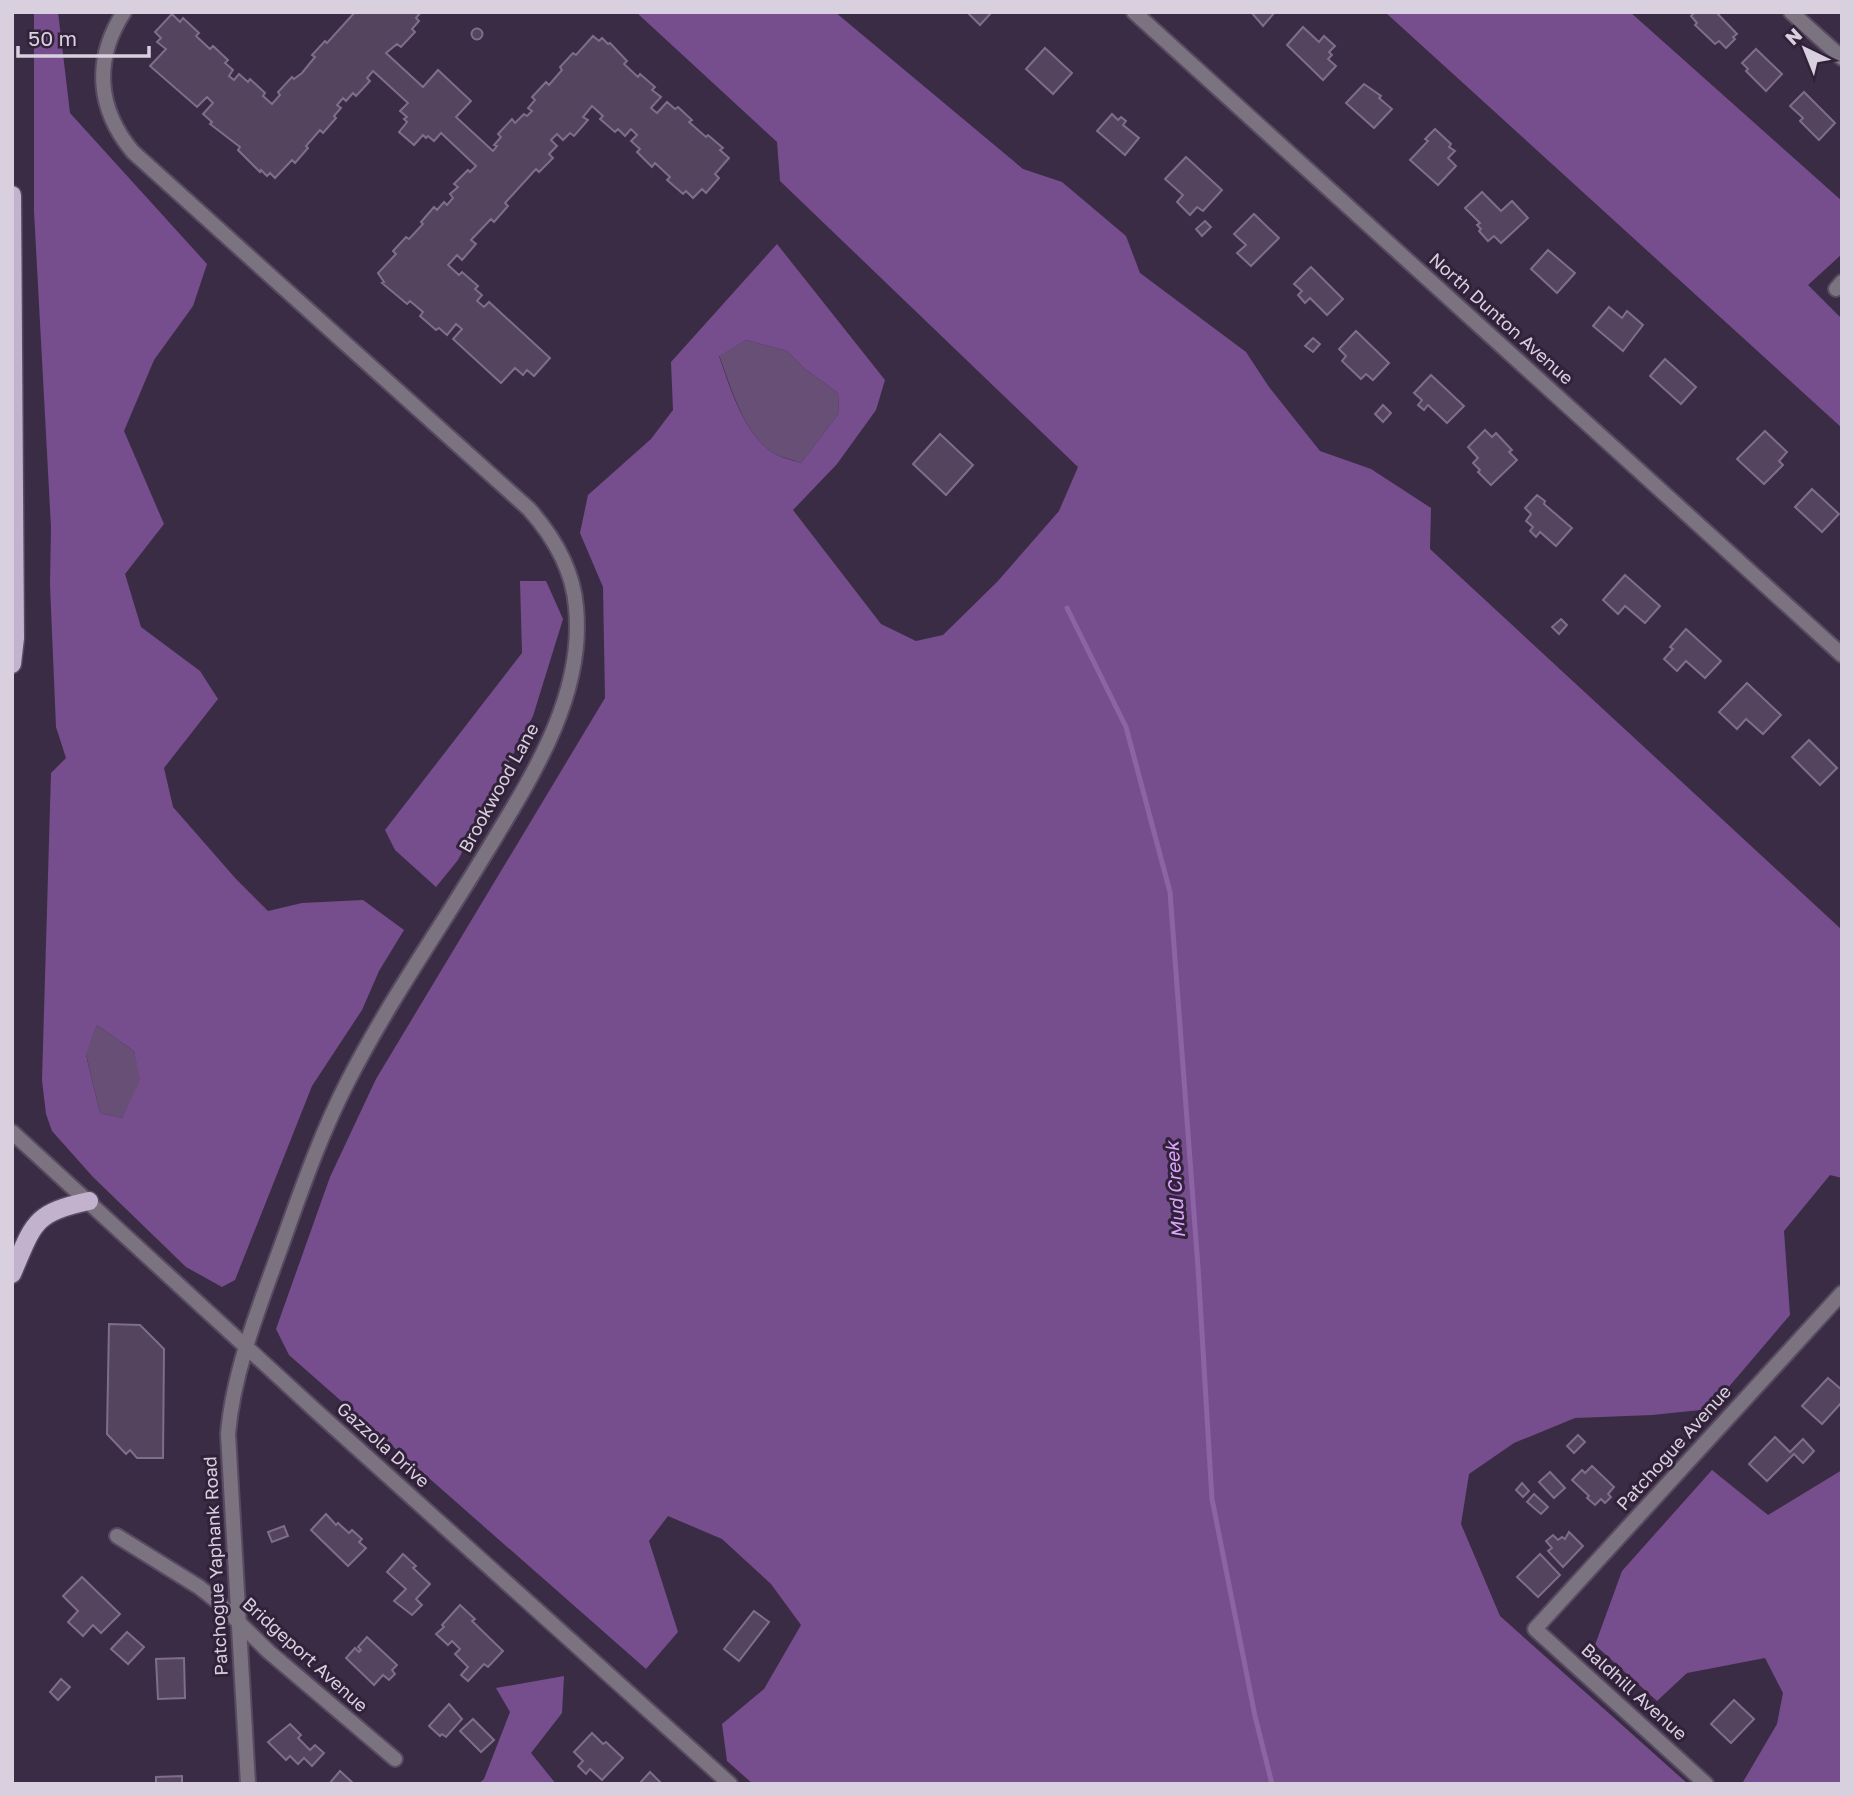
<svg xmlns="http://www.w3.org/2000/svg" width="1854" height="1796" font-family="'Golos Text',sans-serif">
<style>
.green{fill:#674f76}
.forest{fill:#764e8e;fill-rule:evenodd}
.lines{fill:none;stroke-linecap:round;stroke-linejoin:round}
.stream{stroke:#8c63a4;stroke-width:5}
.building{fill:#54445e;stroke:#7f6d8a;stroke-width:2}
.minor-casing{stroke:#574a61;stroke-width:18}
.tertiary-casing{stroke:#574a61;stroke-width:18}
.primary-casing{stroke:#574a61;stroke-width:21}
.minor{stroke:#7b7380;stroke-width:14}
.tertiary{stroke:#7b7380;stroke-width:14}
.primary{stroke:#c2b2cd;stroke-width:18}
.labels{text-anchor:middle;stroke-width:6;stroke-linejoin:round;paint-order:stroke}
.street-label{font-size:18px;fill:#d9d0df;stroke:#31223a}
.water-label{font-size:19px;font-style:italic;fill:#dca4ff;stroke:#31223a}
</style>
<rect width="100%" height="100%" fill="#3b2c45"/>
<g class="green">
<path d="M746 340 787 351 805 369 838 393 839 413 801 463C791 459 778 457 770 451 742 429 731 387 719 355Z"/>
<path d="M97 1025 134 1051 141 1080 122 1118 100 1113 86 1054Z"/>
</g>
<g class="forest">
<path d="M34 12H58L70 113 207 264 193 306 154 360 124 431 164 524 125 574 141 627 200 671 218 699 164 768 173 807 236 879 268 911 302 903 363 900 404 930 379 971 362 1010 312 1086 235 1280 222 1287 186 1267 93 1177 52 1131 46 1114 42 1080 51 773 66 758 56 727 50 585 51 527 34 211ZM97 1025 134 1051 140 1080 122 1118 100 1113 86 1055Z"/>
<path d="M636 12H835L1023 169 1062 182 1126 236 1140 273 1246 352 1269 387 1320 451 1371 469 1431 508 1430 549 1842 930V1178L1830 1175 1784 1231 1790 1315 1710 1409 1652 1415 1575 1418 1514 1443 1469 1474 1461 1524 1500 1616 1688 1784H753L727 1761 722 1724 764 1689 801 1625 771 1584 722 1539 668 1516 649 1541 678 1632 646 1669 289 1355 276 1329 330 1177 376 1079 605 698 603 587 580 533 588 495 651 439 673 410 671 362 777 244 885 380 876 410 837 464 793 510 881 624 916 641 943 635 998 581 1059 511 1078 467 780 181 777 142ZM746 340 787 351 805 369 838 393 839 413 801 463C792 460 778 457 770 451 742 429 730 387 719 356Z"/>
<path d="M1385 12H1630L1842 201V254L1808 285 1842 319V428Z"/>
<path d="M520 581H546L563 619 533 716 458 860 436 887 395 850 385 830 522 653Z"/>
<path d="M1712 1470 1768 1515 1842 1470V1784H1746L1743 1782 1777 1724 1783 1693 1765 1658 1687 1673 1657 1701 1595 1645 1622 1571Z"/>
<path d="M564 1676 562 1713 531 1753 556 1784H478L484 1779 510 1712 496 1688Z"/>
</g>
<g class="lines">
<path class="stream" d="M1067 608 1126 727 1170 892 1198 1267 1212 1499 1255 1716 1272 1784"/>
</g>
<g class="building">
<path d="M355 12H421L416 18 419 21 412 29 415 32 401 47 397 44 386 53 423 87 438 70 471 101 456 117 493 151 497 146 494 145 501 137 498 134 512 119 515 123 524 114 527 116 532 111 528 108 535 100 532 97 546 82 549 85 562 70 560 67 573 53 576 55 593 36 599 41 602 38 608 44 610 43 627 61 624 64 638 77 640 74 655 87 652 90 661 97 651 108 657 113 667 102 675 109 678 107 692 120 689 122 706 137 708 135 723 148 720 150 729 158 715 174 719 178 706 193 702 189 693 198 686 191 683 194 667 180 670 177 655 163 652 167 637 152 640 149 631 141 637 135 631 129 625 136 618 129 615 132 600 119 603 116 592 106 583 117 588 120 574 136 570 133 563 140 557 134 551 140 557 146 549 154 553 158 539 172 536 169 505 203 508 206 494 222 491 219 471 240 476 244 462 260 457 255 448 265 459 275 462 272 478 286 475 289 482 295 477 301 484 307 489 302 550 358 534 376 527 370 523 375 515 368 501 383 453 339 462 329 456 324 447 335 439 328 436 330 420 316 423 312 410 301 407 304 382 283 384 282 378 273 396 254 393 251 406 237 409 239 423 224 421 222 434 207 437 210 444 202 447 205 453 198 450 194 458 187 454 184 468 170 470 172 476 166 441 133 434 141 428 136 426 138 423 135 414 145 399 132 407 122 404 119 407 117 400 111 408 103 373 71 367 78 370 81 356 96 353 93 346 101 343 98 337 105 341 108 334 116 336 118 323 133 320 130 306 146 308 148 295 163 292 160 275 178 270 173 267 176 261 170 260 172 238 150 240 147 210 124 212 122 203 114 213 103 207 97 197 107 150 66 166 49 157 42 161 38 155 32 172 14 180 22 183 18 199 33 196 36 210 49 213 46 228 60 225 63 233 70 229 76 234 80 239 74 248 82 250 79 265 93 263 96 272 104 280 95 278 92 292 77 294 79 302 73 315 57 312 55 325 41 327 43Z"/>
<path d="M967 12H992L980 25Z"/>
<path d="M1251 12H1275L1263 26Z"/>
<path d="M1695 12H1716L1737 34 1733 37 1735 39 1726 48 1719 41 1715 44 1695 25 1697 23 1691 16Z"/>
<path d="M1303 27 1319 42 1324 36 1335 46 1329 52 1332 55 1328 59 1336 66 1323 80 1287 45Z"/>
<circle cx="477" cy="34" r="5.5"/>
<path d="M1045 48 1072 73 1053 94 1026 69Z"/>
<path d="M1756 49 1782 74 1766 91 1746 71 1748 69 1742 63Z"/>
<path d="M1364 84 1381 96 1379 98 1392 109 1374 128 1346 103Z"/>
<path d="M1804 92 1835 123 1819 140 1800 121 1803 118 1790 106Z"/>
<path d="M1112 114 1118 120 1121 117 1126 121 1123 125 1139 138 1125 155 1097 131Z"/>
<path d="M1435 129 1451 144 1449 147 1455 151 1448 158 1456 166 1438 185 1410 160 1428 141 1425 139Z"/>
<path d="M1186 157 1222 190 1203 211 1197 207 1190 215 1177 202 1183 195 1165 179Z"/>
<path d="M1482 192 1501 211 1512 201 1528 218 1501 243 1494 236 1488 241 1479 231 1481 229 1477 225 1480 223 1465 208Z"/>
<path d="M1254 214 1279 238 1251 266 1237 253 1246 245 1234 234Z"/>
<path d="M1205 221 1211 227 1202 236 1196 229Z"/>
<path d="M1548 250 1575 273 1557 293 1531 269Z"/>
<path d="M1311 267 1343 299 1327 315 1310 298 1305 303 1298 295 1302 291 1294 284Z"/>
<path d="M1609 307 1622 318 1627 311 1643 325 1623 351 1593 326Z"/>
<path d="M1356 331 1389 363 1373 380 1366 374 1361 379 1342 361 1346 356 1339 349Z"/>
<path d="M1313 338 1320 344 1313 352 1305 346Z"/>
<path d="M1665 359 1696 387 1681 404 1650 376Z"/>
<path d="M1431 375 1464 406 1447 423 1428 405 1424 410 1418 405 1422 400 1414 393Z"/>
<path d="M1383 405 1391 413 1383 422 1375 414Z"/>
<path d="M1485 430 1492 437 1496 433 1512 450 1509 452 1517 460 1491 485 1478 472 1480 470 1473 463 1478 458 1468 447Z"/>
<path d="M1765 431 1787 452 1779 461 1783 465 1764 484 1737 459Z"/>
<path d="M940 434 973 465 946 495 913 464Z"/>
<path d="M1812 489 1839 514 1822 532 1795 507Z"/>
<path d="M1537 495 1545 501 1544 504 1572 528 1556 546 1540 532 1536 537 1530 531 1533 527 1526 521 1531 514 1525 508Z"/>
<path d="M1625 575 1660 606 1645 623 1625 606 1618 614 1603 600Z"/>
<path d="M1561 619 1567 625 1559 634 1552 627Z"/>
<path d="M1686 629 1721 661 1705 678 1686 661 1677 671 1664 659 1673 649 1670 647Z"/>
<path d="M1747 683 1781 715 1763 734 1746 719 1737 729 1719 712Z"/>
<path d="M1809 740 1837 768 1820 785 1792 757Z"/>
<path d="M109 1324 140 1325 164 1349 163 1458H137L130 1450 126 1454 107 1434Z"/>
<path d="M1828 1378 1842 1390V1402L1822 1424 1802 1406Z"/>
<path d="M1578 1435 1585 1442 1574 1453 1567 1446Z"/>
<path d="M1775 1437 1790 1452 1803 1439 1814 1451 1803 1463 1794 1454 1767 1481 1749 1464Z"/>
<path d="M1592 1466 1614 1487 1608 1494 1611 1497 1605 1503 1601 1499 1595 1505 1587 1498 1589 1496 1572 1480 1582 1470 1585 1473Z"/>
<path d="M1550 1472 1565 1488 1554 1498 1539 1482Z"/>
<path d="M1522 1483 1529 1491 1523 1497 1516 1490Z"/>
<path d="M1534 1494 1548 1507 1541 1514 1527 1502Z"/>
<path d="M326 1514 336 1525 338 1523 349 1533 352 1530 362 1539 359 1542 366 1548 348 1566 311 1530Z"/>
<path d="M284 1526 288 1536 272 1542 268 1532Z"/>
<path d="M1569 1532 1583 1546 1563 1567 1548 1551 1552 1548 1546 1541 1553 1535 1558 1540 1562 1537 1565 1539Z"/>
<path d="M403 1554 416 1566 413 1568 430 1584 416 1599 422 1605 412 1615 394 1601 406 1589 387 1572Z"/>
<path d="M1540 1554 1560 1575 1538 1597 1517 1577Z"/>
<path d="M82 1577 120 1614 101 1633 93 1625 83 1636 68 1622 78 1611 63 1596Z"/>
<path d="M460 1605 475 1619 472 1621 503 1651 488 1667 484 1664 468 1681 461 1675 468 1667 455 1654 460 1649 452 1641 448 1645 436 1634 444 1627 442 1625Z"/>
<path d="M754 1611 769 1622 739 1661 724 1649Z"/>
<path d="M127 1632 144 1647 128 1664 111 1649Z"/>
<path d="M367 1637 397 1665 392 1670 395 1674 389 1680 383 1675 374 1685 346 1658 355 1648 359 1652 361 1650 358 1647Z"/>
<path d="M184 1658 185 1698 158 1699 156 1659Z"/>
<path d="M61 1679 70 1687 58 1700 50 1692Z"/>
<path d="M1734 1700 1754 1719 1731 1743 1711 1724Z"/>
<path d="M449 1704 462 1719 446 1737 442 1734 440 1736 429 1726Z"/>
<path d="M473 1719 494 1740 481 1752 460 1731Z"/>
<path d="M290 1724 301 1735 298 1738 310 1750 315 1745 324 1753 312 1766 304 1758 298 1764 290 1756 286 1760 268 1742Z"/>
<path d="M592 1733 603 1744 606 1742 623 1758 602 1780 590 1769 586 1774 578 1766 583 1761 574 1752Z"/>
<path d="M340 1771 354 1784H329Z"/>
<path d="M650 1772 662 1784H639Z"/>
<path d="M182 1776V1784H156V1777Z"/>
</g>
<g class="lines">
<g class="minor-casing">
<g id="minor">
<path d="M124 12C93 60 97 109 133 152L529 509C553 536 573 570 576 607 585 696 531 778 487 851 441 927 389 1001 348 1081 320 1135 300 1194 279 1252 258 1310 233 1373 228 1434L248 1784"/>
<path d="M1791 12 1842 58"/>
<path d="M1836 289 1842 282"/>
<path d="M117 1536 199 1587 218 1602 269 1652 395 1759"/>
<path d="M1706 1784 1535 1629 1842 1293"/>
</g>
</g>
<g class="tertiary-casing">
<g id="tertiary">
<path d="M1134 12 1842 655"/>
<path d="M12 1132 316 1411 730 1784"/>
</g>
</g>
<g class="primary-casing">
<g id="primary">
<path d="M12 195 15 638 12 664"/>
<path d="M12 1274C34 1223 33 1213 89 1201"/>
</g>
</g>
<use href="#minor" class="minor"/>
<use href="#tertiary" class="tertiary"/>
<use href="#primary" class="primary"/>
</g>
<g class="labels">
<g class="street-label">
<text transform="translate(1501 319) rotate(42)" y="6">North Dunton Avenue</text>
<text transform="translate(499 788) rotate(-61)" y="6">Brookwood Lane</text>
<text transform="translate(383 1445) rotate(42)" y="6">Gazzola Drive</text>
<text transform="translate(1674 1448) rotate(-48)" y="6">Patchogue Avenue</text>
<text transform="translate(216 1566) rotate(-93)" y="6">Patchogue Yaphank Road</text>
<text transform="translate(305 1655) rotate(42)" y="6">Bridgeport Avenue</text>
<text transform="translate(1634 1692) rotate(42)" y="6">Baldhill Avenue</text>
</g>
<g class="water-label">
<text transform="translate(1175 1190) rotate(-94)" y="7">Mud Creek</text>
</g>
</g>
<rect width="1854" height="1796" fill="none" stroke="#d9d0df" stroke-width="28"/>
<g transform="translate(1805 49) rotate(317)" stroke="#31223a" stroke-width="5" paint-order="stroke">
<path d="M0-5L12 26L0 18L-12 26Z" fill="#d9d0df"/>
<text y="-10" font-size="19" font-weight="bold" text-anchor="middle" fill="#d9d0df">N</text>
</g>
<path d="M18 46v10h131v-10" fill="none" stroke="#d9d0df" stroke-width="3.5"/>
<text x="28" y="46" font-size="21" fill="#d9d0df" stroke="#31223a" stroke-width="5" paint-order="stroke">50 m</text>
</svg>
